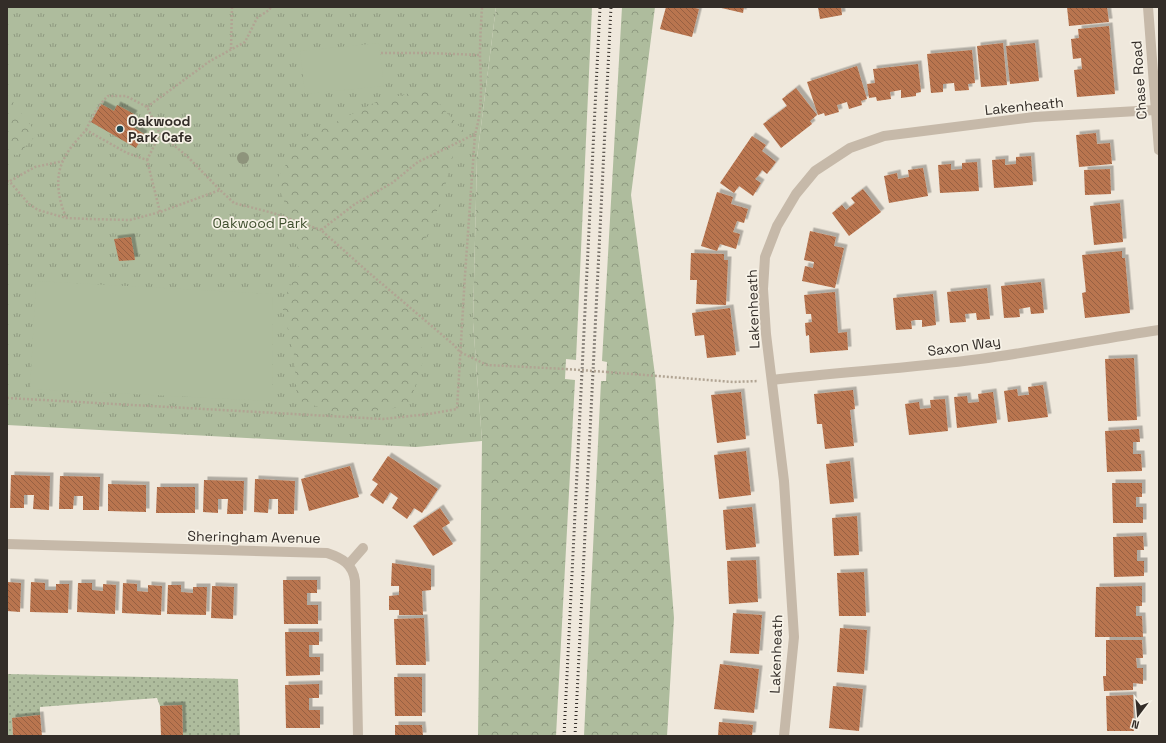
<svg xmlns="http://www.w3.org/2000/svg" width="1166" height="743" font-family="'Space Grotesk',sans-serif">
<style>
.grass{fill:url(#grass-tufts)}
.forest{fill:url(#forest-crowns)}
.garden{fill:url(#garden-dots)}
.pitch{fill:#aebc9d}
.building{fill:url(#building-back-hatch);filter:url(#shadow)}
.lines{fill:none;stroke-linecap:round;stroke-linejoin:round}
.path{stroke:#b1a493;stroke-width:2.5;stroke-dasharray:2 2;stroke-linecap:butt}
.minor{stroke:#c6b9a9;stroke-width:10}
.rail{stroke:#332d28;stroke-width:3;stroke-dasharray:1 3;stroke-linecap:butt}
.path-bridge{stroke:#b1a493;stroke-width:2.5;stroke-dasharray:2 2;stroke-linecap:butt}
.tree{fill:#8e947c}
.poi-dot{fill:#224850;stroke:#f7f2e7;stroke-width:1.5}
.labels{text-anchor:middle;stroke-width:3.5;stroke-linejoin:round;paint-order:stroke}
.street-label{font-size:14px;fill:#332d28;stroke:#f7f2e7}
.poi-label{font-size:14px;font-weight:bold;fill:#332d28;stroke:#f7f2e7;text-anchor:start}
.park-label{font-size:14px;fill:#3f4f2e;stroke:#f7f2e7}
</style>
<defs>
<pattern id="grass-tufts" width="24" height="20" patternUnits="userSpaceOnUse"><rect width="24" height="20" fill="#aebc9d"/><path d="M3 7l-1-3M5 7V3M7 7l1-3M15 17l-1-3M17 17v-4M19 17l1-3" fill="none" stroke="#8e9980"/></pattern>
<pattern id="forest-crowns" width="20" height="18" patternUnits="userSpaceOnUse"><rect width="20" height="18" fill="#aebc9d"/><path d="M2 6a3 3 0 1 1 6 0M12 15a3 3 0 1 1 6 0" fill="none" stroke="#8e9980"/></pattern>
<pattern id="garden-dots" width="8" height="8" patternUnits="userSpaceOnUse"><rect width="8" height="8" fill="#aebc9d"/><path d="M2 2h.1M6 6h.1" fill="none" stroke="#8e9980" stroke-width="1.8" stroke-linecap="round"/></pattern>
<pattern id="building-back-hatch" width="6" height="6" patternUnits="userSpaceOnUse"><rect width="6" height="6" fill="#b9754f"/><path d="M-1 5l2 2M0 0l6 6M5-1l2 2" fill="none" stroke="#976042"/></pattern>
<filter id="shadow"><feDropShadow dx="3.5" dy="-3.5" stdDeviation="0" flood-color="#0004"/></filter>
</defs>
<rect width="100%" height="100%" fill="#efe8dc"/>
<path class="grass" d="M7 7H496L477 158 473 322 482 441 416 447 7 425Z"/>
<g class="forest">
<path d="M496 7H592L576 360 566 359 565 379 575 380 556 736H478L482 441 473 322 477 158Z"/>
<path d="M622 7H655L631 195 655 375 674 618 667 736H584L601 381H606L607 362 602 361Z"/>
<path d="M426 89 466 134 453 156 442 198 419 256 418 314 423 361 409 406 343 415 297 400 294 355 282 305 300 262 293 225 276 180 302 139 378 101Z"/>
<path d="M7 94 37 134 18 155 7 154Z"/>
</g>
<path class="garden" d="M7 674 238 679 240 736H183L182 705 160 706 157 698 40 707V715L12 718 13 736H7Z"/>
<g class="pitch">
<path d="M379 43 384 86 305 94 300 51Z"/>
<path d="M36 281 273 294 272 401 30 389Z"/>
</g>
<g class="building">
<path d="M666 7H691L699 9 692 37 660 29Z"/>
<path d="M717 7H744L743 13Z"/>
<path d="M818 7H841L842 15 820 19Z"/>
<path d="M1067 7H1107L1109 22 1069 26Z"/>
<path d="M1109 26 1115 94 1077 97 1074 70 1082 69 1081 58 1073 59 1071 39 1079 38 1078 29Z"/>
<path d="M1003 43 1007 85 981 87 977 46Z"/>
<path d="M1035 43 1039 81 1010 84 1006 46Z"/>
<path d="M972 50 975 83 968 84 969 90 955 91 954 83 943 84V92L931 93 927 54Z"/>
<path d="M918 64 921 92 916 93V96L901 98V90L890 92 891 99 877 101 876 97 869 98 867 84 875 83 873 69Z"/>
<path d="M857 66 867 99 861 101 862 105 849 109 847 102 837 105 839 112 825 116 824 113 818 115 807 82Z"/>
<path d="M796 88 817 115 810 121 812 124 781 148 763 124 787 106 782 99Z"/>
<path d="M101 104 114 111 117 105 134 114 128 124 144 134 136 148 91 122Z"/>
<path d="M1096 133 1097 144 1110 143 1112 164 1079 167 1076 135Z"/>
<path d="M752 136 766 145 762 151 776 162 767 174 762 170 758 176 755 179 761 183 753 196 739 186 734 193 720 183Z"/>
<path d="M1031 156 1033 185 994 188 992 160 1005 159V165L1016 164V157Z"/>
<path d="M977 162 979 191 940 193 938 165 951 164V170L962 169V163Z"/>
<path d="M923 168 928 196 889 203 884 176 897 173 898 179 909 177 908 170Z"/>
<path d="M1110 169 1111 194 1085 195 1084 170Z"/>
<path d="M863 189 881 212 849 236 832 213 842 205 846 210 855 203 851 198Z"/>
<path d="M717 192 733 197 731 204 748 209 744 223 737 221 733 232 740 234 736 249 720 244 717 251 701 246Z"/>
<path d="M1120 203 1123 242 1094 245 1090 206Z"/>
<path d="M810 231 836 237 834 246 844 248 835 288 802 281 805 266 813 268 814 262 804 260Z"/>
<path d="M131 237 135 260 119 261 114 239Z"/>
<path d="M1122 251V258H1125L1130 313 1085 318 1082 293 1086 292 1082 255Z"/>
<path d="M691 253 724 254V260H728L726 305 696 304 697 280H690Z"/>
<path d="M1041 282 1044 313 1031 314 1030 307 1019 309 1020 317 1004 318 1001 286Z"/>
<path d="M987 288 990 319 977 320 976 313 965 314 966 322 950 323 947 292Z"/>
<path d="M835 292 838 333 847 332 848 350 810 353 809 335 806 336 805 323 812 322 811 314H806L804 295Z"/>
<path d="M933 294 936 325 922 327V320H915L911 321 912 329 896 330 893 298Z"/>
<path d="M730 308 736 355 707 358 704 335 695 336 692 313Z"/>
<path d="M1134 358 1137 420 1108 421 1105 359Z"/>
<path d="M1043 385 1048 417 1008 422 1004 391 1017 389 1018 396 1025 395H1029L1028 387Z"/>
<path d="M853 390 855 409 850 410 854 446 825 449 822 424H817L814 394Z"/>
<path d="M741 392 746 439 717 443 711 395Z"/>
<path d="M993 392 997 423 957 428 954 397 967 396 968 403 979 402 978 394Z"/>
<path d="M945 399 948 431 909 435 905 404 919 402 920 409 931 408 930 400Z"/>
<path d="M1139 429 1140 442H1133V454H1141L1142 471 1107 472 1105 431Z"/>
<path d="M746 451 751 495 719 499 714 455Z"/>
<path d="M388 456 438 489 422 513 414 508 407 519 392 508 398 498 390 492 383 504 370 495 378 484 372 480Z"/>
<path d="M850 461 854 502 830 504 826 464Z"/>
<path d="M350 466 359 497 309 511 301 479Z"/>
<path d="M11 475 50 476 49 510 33 509 34 495H24V508H10Z"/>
<path d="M60 476 100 477 99 510H83V496H74L73 509H59Z"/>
<path d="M255 479 295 481 294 514H278V499H269L268 513 254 512Z"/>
<path d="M204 480 244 481 243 514H227L228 499H218V513L203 512Z"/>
<path d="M1112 483H1142V497H1136V507H1143V523H1113Z"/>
<path d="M108 484 146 485V512L108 511Z"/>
<path d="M157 487H195V513H156Z"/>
<path d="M752 507 756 547 726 550 723 510Z"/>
<path d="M440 508 450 523 442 528 453 544 433 556 413 526Z"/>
<path d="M857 516 859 555 834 556 832 518Z"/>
<path d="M1143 536 1144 550H1137V561H1144V576L1114 577 1113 537Z"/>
<path d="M756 560 758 602 729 604 727 561Z"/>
<path d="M392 563 431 569V590L422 591 423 615H399V610H389V596L399 595V586H391Z"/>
<path d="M864 572 866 616H839L837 573Z"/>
<path d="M283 580H317V593H307V605H318V624H284Z"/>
<path d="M7 582 21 583 20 612 7 611Z"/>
<path d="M31 582 45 583V590H56V584H69L68 613 30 612Z"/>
<path d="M78 583H92V590L103 591V584L116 585 115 614 77 612Z"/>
<path d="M123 583 137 584V591L148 592V585L162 586 161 615 122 613Z"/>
<path d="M168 585H181V592L193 593V587H207L206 615 167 614Z"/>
<path d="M212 586 234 587 233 619 211 618Z"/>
<path d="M1142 586V606H1136V616H1142L1143 637H1095L1096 587Z"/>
<path d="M733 613 762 615 759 654 730 653Z"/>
<path d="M424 618 426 665H396L394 619Z"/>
<path d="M840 628 867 630 864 674 837 672Z"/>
<path d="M285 632H319V645H309V657H320V675L286 676Z"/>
<path d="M1106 640H1142L1143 658H1136L1137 668H1143V684L1133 683V690L1104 691 1103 676H1106Z"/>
<path d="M720 664 759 669 754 713 714 709Z"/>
<path d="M394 677H422V716H395Z"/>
<path d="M319 684V698H309V710H320V728H286L285 685Z"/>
<path d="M833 686 863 689 859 731 829 728Z"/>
<path d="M1133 695 1134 731H1107L1106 696Z"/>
<path d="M182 705 183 736H161L160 706Z"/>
<path d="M40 715 42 736H13L12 718Z"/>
<path d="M719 722 753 725 752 736H718Z"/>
<path d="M395 725H422L423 736H395Z"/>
</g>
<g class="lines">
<g class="path">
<path d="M231 49 232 7"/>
<path d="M381 53H429L480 55"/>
<path d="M147 107 210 61 245 42 257 18 269 10 271 7"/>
<path d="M86 130C92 117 98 105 108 96H126L147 107 160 134 187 156 220 190"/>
<path d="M475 134 418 162 392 183 355 204 321 230 367 271 454 345 460 352 487 365 566 369"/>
<path d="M147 160 160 134"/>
<path d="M7 181 10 182 29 204 38 210 66 218 90 219 130 220 160 212 220 190 234 203 273 213 321 230"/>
<path d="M10 181 35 167 63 161"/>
<path d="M66 217C58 199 54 175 65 157 70 147 79 138 86 130L127 153 147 160 160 212"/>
<path d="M607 372 733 382 758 381"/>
<path d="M7 398 383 419 429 414 457 409 465 275 475 134C483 109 481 83 480 57 480 40 481 24 482 7"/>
</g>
<g class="minor">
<path d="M1148 7 1159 150"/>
<path d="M772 380C842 372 911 368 980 359 1040 351 1099 339 1159 330"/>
<path d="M7 544 327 553C342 558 353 564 355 581L358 736"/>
<path d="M349 564 363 548"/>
<path d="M784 736 794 637 784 481 766 334 763 289 765 257 777 226 796 194 815 171 850 148 884 136 1034 117 1155 110"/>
</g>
<g class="rail">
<path d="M564 736 600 7"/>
<path d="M575 736 611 7"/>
</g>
<path class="path-bridge" d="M566 369 607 372"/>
</g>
<circle class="tree" cx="243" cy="158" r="6"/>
<circle class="poi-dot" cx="120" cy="129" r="4"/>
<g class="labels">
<g class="street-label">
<text transform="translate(1139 80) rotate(-94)" y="5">Chase Road</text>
<text transform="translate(1024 106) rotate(-6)" y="5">Lakenheath</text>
<text transform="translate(753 309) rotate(-92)" y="5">Lakenheath</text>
<text transform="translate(964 346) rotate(-8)" y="5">Saxon Way</text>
<text transform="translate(254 537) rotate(1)" y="5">Sheringham Avenue</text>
<text transform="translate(776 654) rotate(-88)" y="5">Lakenheath</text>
</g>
<g class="poi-label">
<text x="128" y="126">Oakwood<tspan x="128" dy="16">Park Cafe</tspan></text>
</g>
<g class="park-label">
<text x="260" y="228">Oakwood Park</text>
</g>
</g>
<rect width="1166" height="743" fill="none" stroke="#332d28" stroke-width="16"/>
<g transform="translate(1138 715) rotate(196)" stroke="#f7f2e7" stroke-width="3" paint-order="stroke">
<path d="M0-3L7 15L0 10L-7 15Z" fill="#332d28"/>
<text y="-6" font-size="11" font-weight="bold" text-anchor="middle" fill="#332d28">N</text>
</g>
</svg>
